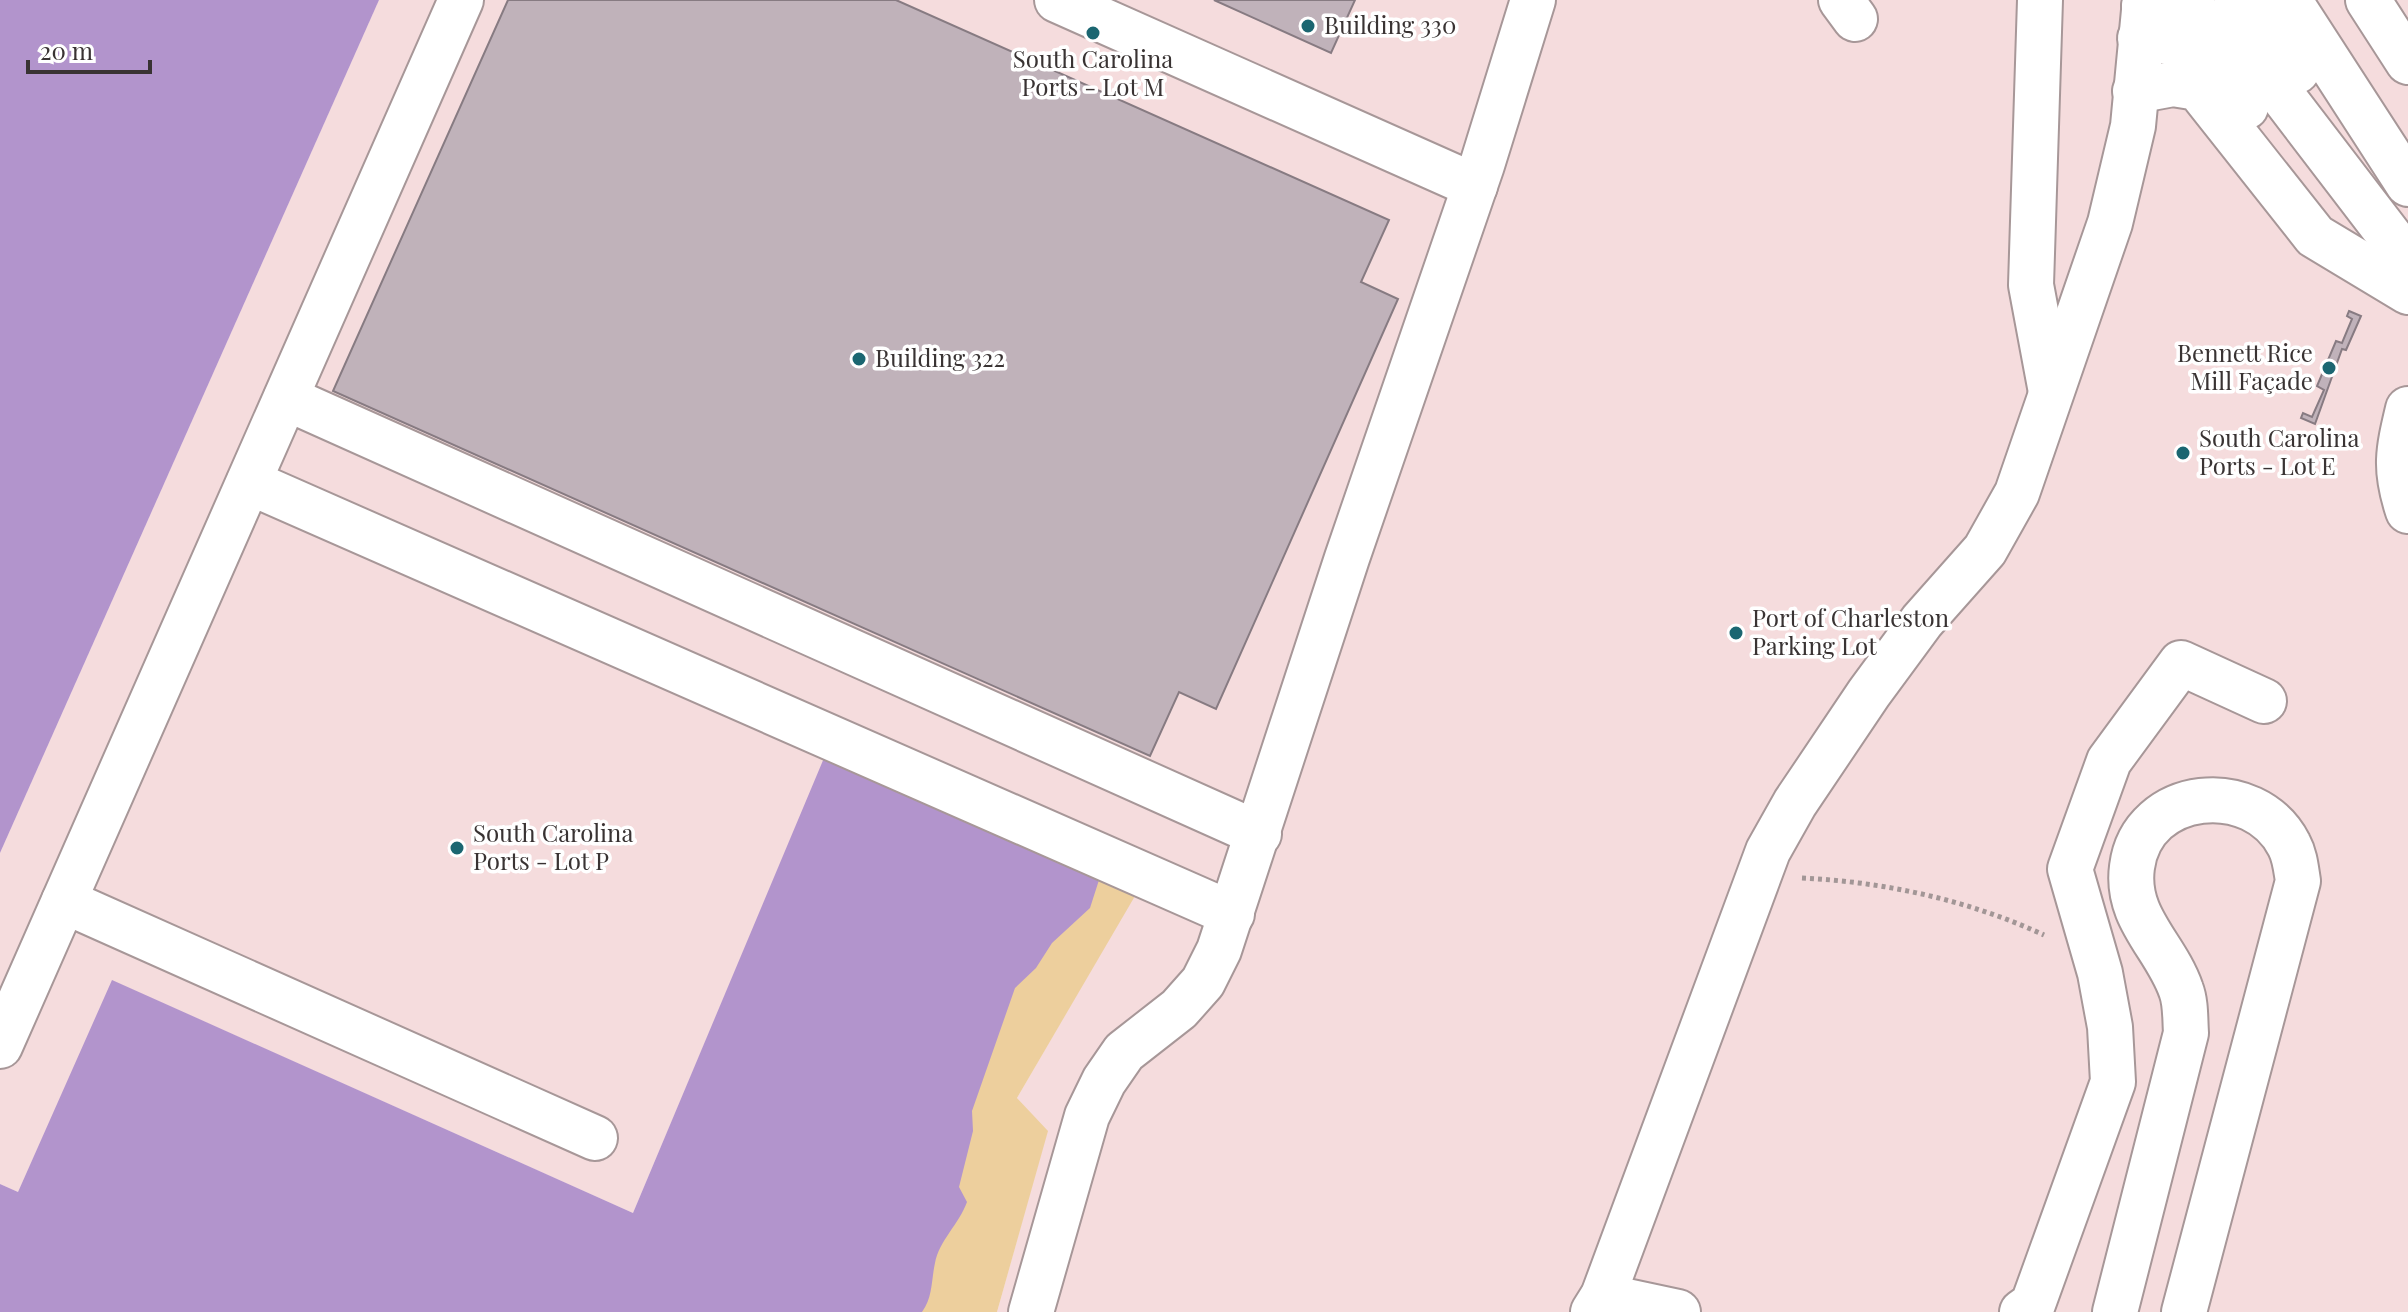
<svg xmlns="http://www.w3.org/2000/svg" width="2408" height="1312" font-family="'Playfair Display',serif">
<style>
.built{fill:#f5dcdd}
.green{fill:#edcf9d}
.water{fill:#b294cc}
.building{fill:#c0b2ba;stroke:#877b82;stroke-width:2}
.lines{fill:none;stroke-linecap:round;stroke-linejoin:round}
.minor-casing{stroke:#a79798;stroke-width:48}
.path{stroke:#a29696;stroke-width:5;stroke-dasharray:4 4;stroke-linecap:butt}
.minor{stroke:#fff;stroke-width:44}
.poi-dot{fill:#1b6671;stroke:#fff;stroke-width:3}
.labels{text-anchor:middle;stroke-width:7;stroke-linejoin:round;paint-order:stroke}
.poi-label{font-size:24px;fill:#393333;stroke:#fff;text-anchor:start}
</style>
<rect width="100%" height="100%" fill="#fcebeb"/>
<path class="built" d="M379 0H2408V1312H997L1047 1132 1017 1098 1134 896 825 758 633 1213 113 981 18 1192 0 1184V853Z"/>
<path class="green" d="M1031 850 1135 896 1017 1098 1048 1131 997 1312H616Z"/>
<g class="water">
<path d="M0 0H379L0 853Z"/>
<path d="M824 758 1099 880 1090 908 1052 943 1036 968 1015 988 972 1111 973 1131 959 1187 967 1202C959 1224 939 1241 935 1263 931 1281 933 1297 922 1312H0V1184L18 1192 112 980 633 1213Z"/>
</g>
<g class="building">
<path d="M508 0H896L1389 220 1361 282 1398 299 1216 709 1179 692 1150 756 333 391Z"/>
<path d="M1214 0H1355L1331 53Z"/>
<path d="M2349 311 2361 316 2346 350 2342 349 2315 424 2301 418 2303 413 2312 417 2324 390 2317 386 2336 341 2342 343 2352 319 2347 316Z"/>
</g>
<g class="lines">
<g class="minor-casing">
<g id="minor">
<path d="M1057 0 1475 186"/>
<path d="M1841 0 1855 19"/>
<path d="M2040 0 2031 285 2051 392"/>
<path d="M2237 0 2260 19 2297 71"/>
<path d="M2289 0 2408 184"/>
<path d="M2368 0 2408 62"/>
<path d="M2144 6C2195 17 2210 13 2249 52L2408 260"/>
<path d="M2140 38C2207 46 2207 55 2246 107"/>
<path d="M2135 91 2173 84 2198 88 2315 236 2408 292"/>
<path d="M286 398 1259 834"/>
<path d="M2408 409C2398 451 2394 469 2408 511"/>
<path d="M249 482 1232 914"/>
<path d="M64 901 595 1138"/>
<path d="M0 1046 461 0"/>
<path d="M1603 1296 1678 1312"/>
<path d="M1031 1312 1087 1116 1104 1081 1124 1052 1179 1009 1203 982 1219 950 1347 558 1482 165 1533 0"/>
<path d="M1593 1312 1603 1296 1768 851 1795 803 1869 693 1922 621 1985 550 2017 493 2110 223 2133 126 2145 0"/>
<path d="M2022 1312 2033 1304 2113 1082 2110 1027 2100 973 2070 869 2109 761 2181 663 2264 701"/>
<path d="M2115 1312 2186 1033C2185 1019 2186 1003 2181 990 2166 946 2125 918 2132 867 2142 788 2254 777 2289 845 2295 856 2296 869 2298 881L2184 1312"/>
</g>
</g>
<path class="path" d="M1802 878C1885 882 1968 900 2044 935"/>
<use href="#minor" class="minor"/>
</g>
<g class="poi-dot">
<circle cx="1308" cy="26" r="8"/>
<circle cx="1093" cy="33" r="8"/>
<circle cx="859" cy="359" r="8"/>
<circle cx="2329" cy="368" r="8"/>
<circle cx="2183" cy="453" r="8"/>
<circle cx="1736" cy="633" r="8"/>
<circle cx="457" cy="848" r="8"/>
</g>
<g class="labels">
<g class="poi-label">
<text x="1324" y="34">Building 330</text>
<text x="1093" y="68" text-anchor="middle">South Carolina<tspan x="1093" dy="28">Ports - Lot M</tspan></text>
<text x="2313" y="362" text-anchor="end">Bennett Rice<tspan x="2313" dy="28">Mill Façade</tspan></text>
<text x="875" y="367">Building 322</text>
<text x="2199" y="447">South Carolina<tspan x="2199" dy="28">Ports - Lot E</tspan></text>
<text x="1752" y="627">Port of Charleston<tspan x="1752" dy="28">Parking Lot</tspan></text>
<text x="473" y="842">South Carolina<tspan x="473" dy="28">Ports - Lot P</tspan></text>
</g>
</g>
<path d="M28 60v12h122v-12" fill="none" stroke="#393333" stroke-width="4"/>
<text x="40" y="60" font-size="24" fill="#393333" stroke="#ffffff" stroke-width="6" paint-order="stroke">20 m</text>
</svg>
